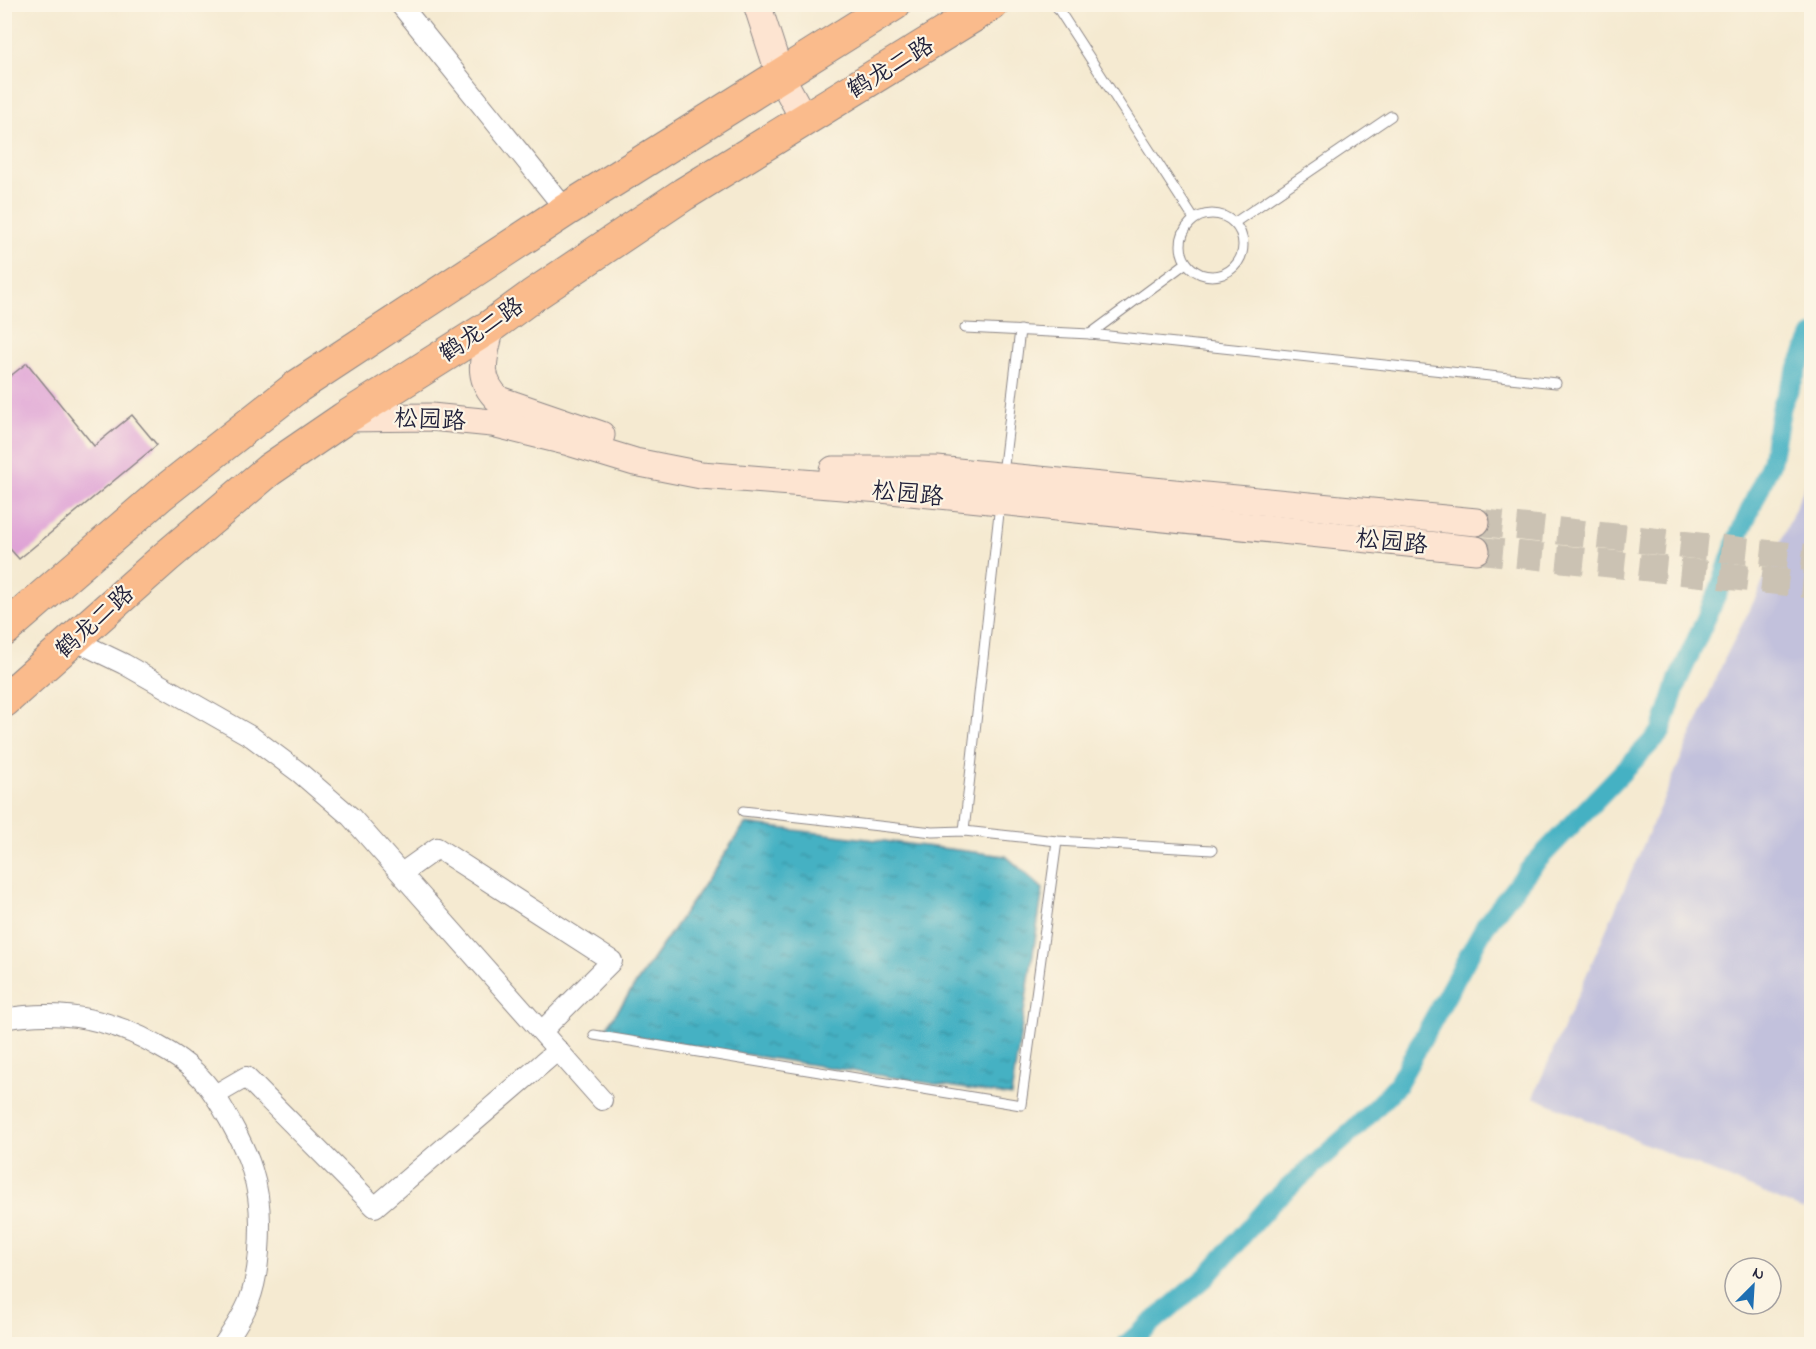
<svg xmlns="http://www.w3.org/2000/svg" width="1816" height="1349" font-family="'Indie Flower','LXGW WenKai TC',sans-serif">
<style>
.railway{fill:#c2c1dc}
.water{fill:url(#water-ripples);stroke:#346a7f;stroke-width:1.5}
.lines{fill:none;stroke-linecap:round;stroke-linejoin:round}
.canal{stroke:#45b1c3;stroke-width:20}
.building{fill:#dfa3d6}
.secondary-tunnel{stroke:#cbc2b3;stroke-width:27;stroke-dasharray:27 14;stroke-linecap:butt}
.lane-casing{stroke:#8c8686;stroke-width:11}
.street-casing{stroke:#8c8686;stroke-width:22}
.secondary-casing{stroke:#8c8686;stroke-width:29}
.highway-casing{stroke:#8c8686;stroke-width:35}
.lane{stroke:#fff;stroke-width:9}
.street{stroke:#fff;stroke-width:20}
.secondary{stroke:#fde4d1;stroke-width:27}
.highway{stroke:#fabb8c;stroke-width:33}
.labels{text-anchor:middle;stroke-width:4.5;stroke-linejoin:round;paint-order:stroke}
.street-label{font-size:24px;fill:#22223b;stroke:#fcf5e5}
</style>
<defs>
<pattern id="water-ripples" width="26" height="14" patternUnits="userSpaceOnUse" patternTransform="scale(1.5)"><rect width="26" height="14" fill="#45b1c3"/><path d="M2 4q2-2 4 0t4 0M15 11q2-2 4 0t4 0" fill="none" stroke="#3990a0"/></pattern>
</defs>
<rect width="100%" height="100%" fill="#fcf5e5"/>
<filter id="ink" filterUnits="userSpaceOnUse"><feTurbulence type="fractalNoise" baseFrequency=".0167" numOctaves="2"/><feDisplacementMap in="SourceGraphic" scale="12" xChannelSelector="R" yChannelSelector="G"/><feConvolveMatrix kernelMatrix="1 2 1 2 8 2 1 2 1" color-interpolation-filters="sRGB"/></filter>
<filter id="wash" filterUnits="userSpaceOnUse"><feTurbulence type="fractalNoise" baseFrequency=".008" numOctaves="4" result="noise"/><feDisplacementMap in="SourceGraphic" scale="24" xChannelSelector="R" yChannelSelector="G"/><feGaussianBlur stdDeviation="1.35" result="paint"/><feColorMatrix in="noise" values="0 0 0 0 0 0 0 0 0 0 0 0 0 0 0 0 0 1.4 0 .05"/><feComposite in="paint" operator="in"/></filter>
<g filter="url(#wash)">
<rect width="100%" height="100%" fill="#f5ead1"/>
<path class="railway" d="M1811 472 1812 1190 1804 1210 1533 1097 1725 658 1759 591Z"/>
<path class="water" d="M745 824 1006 856 1043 889 1011 1096 603 1032Z"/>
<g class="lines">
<path class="canal" d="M1127 1344 1206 1277 1271 1203 1356 1128 1397 1085 1485 926 1532 866 1661 732 1678 680 1719 590 1738 537 1771 463 1782 405 1812 336"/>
</g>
<g id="blocks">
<path class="building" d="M27 363 94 446 132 415 157 445 19 559 4 542V381Z"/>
</g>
</g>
<g filter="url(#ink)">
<use href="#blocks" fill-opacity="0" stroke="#8c8686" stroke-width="1.5"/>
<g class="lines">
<g class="secondary-tunnel">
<path d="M1476 522 1812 558"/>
<path d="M1476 550 1812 585"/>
</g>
<g class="lane-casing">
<g id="lane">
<path d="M1055 4 1194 219"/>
<circle cx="1212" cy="245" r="31"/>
<path d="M1234 223 1391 116"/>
<path d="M965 328 1090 334 1556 383"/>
<path d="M1090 334 1186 263"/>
<path d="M1003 474 1020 330"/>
<path d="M743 811 933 832 964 831 1057 841 1212 850"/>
<path d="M964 831 1000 504"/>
<path d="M594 1035 1021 1105 1057 841"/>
</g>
</g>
<g class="street-casing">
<g id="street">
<path d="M400 4 566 210"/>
<path d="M72 639 124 664 252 737 300 773 351 817 602 1100"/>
<path d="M402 873 437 848 612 961 542 1031"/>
<path d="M4 1019C59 1009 110 1018 158 1046 171 1053 185 1062 195 1072 210 1086 220 1103 230 1121 249 1155 260 1184 260 1224 260 1249 258 1278 249 1301 243 1316 233 1331 224 1344"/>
<path d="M215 1095 246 1077 375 1207 558 1050"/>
</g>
</g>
<g class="secondary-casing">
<g id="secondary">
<path d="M757 4 780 75 804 119"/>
<path d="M491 326C485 355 474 377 499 400L601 435"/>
<path d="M345 418 431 417 492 423 569 442 635 462 701 475 881 489 1476 550"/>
<path d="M833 470H937L1476 522"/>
</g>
</g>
<g class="highway-casing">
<g id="highway">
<path d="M4 630 160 495 298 386 566 210 894 4"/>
<path d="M4 701 166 557 269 470 345 418 491 326 532 296 684 194 992 4"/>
</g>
</g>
<use href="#lane" class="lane"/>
<use href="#street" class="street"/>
<use href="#secondary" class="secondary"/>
<use href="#highway" class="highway"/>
</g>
</g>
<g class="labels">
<g class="street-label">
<text transform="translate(890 67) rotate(-31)" y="8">鹤龙二路</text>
<text transform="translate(481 329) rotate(-34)" y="8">鹤龙二路</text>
<text transform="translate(430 419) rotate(3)" y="8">松园路</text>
<text transform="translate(908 493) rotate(6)" y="8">松园路</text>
<text transform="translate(1392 541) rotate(6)" y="8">松园路</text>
<text transform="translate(94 621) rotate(-42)" y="8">鹤龙二路</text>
</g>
</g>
<rect width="1816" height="1349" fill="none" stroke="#fcf5e5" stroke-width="24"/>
<g transform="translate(1753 1286) rotate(24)"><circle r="28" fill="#fcf5e5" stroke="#a5a1a1" stroke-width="1.5"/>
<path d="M0-4.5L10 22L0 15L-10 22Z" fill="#1f6fb2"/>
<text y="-9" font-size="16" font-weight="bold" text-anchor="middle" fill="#22223b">N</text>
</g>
</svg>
